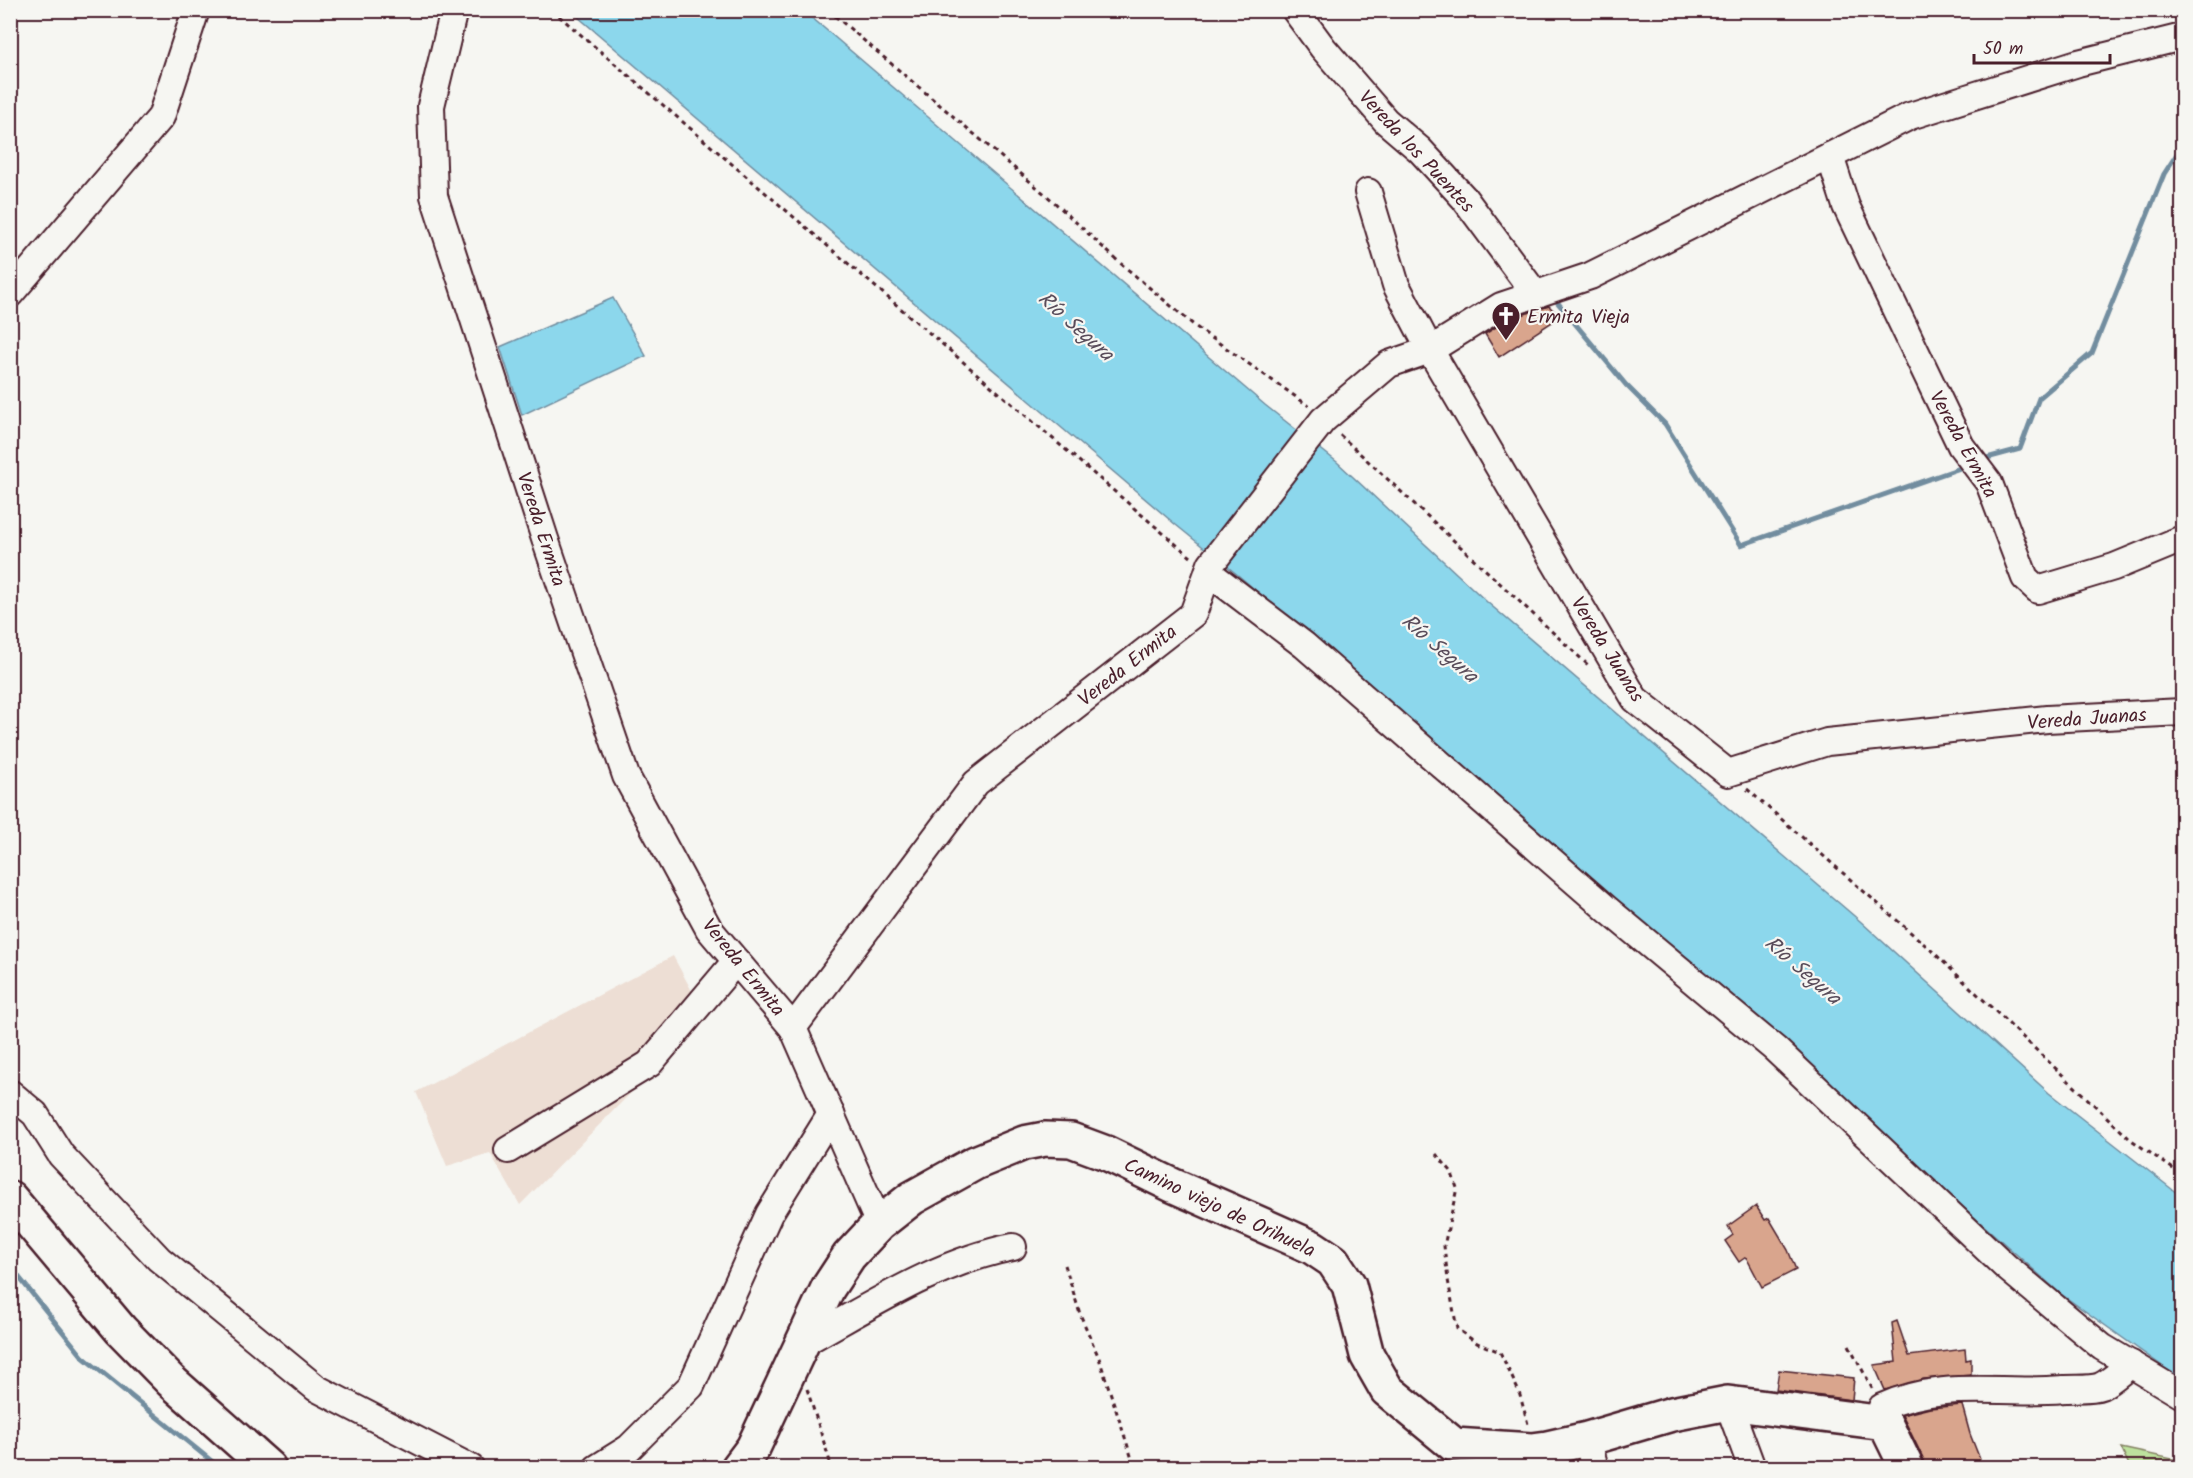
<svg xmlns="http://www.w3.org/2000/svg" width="2193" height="1478" font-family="Kalam,sans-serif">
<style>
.built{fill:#edded4}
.green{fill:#bde29d;stroke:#848064;stroke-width:1.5}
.water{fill:#8cd7ec;stroke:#728d9f;stroke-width:1.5}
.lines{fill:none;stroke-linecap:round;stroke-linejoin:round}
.stream{stroke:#728d9f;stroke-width:5}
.building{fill:#d9a58d;stroke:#4a1f2b;stroke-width:1.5}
.minor-casing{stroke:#4a1f2b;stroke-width:30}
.major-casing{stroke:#4a1f2b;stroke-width:38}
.path{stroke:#4a1f2b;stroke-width:3;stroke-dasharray:4.5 4.5;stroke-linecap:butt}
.minor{stroke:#f6f6f2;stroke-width:26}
.major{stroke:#f6f6f2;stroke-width:33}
.labels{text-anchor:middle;stroke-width:4.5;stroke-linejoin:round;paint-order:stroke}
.street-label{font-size:20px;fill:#4a1f2b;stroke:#f6f6f2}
.poi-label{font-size:20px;fill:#4a1f2b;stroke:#f6f6f2;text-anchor:start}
.water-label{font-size:21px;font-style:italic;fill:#5a4d5b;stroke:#f6f6f2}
</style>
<rect width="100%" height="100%" fill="#f6f6f2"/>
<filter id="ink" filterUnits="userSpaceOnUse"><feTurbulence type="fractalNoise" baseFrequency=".0167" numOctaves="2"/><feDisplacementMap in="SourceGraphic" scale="12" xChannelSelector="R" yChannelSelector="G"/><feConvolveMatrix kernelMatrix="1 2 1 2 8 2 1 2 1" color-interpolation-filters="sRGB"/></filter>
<g filter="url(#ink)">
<path class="built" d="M673 956 706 1017 520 1205 490 1153 447 1166 416 1092Z"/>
<path class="green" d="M2121 1448 2182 1461V1467H2130Z"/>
<g class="water">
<path d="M571 11H804L1265 405 1337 462 1487 602 1860 921 2049 1093 2182 1197V1380L2061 1294 1594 880 1239 576 1176 525Z"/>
<path d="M613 298 646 356 522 415 500 347Z"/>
</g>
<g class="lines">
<g class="stream">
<path d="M1553 297 1626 385 1665 424 1741 545 1963 467"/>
<path d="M1983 459 2020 449 2039 398 2092 353 2164 174 2182 146"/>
<path d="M10 1266 83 1357 220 1468"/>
</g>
</g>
<g class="building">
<path d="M1549 306 1560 317 1499 357 1485 334 1507 320Z"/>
<path d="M1756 1206 1765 1220 1769 1218 1788 1250 1796 1270 1762 1287 1746 1257 1739 1262 1725 1241 1733 1235 1728 1226Z"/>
<path d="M1897 1321 1909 1356 1965 1349 1966 1360 1971 1359V1375L1924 1379 1885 1390 1874 1365 1896 1362 1892 1323Z"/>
<path d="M1779 1370 1854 1378 1852 1400 1776 1390Z"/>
<path d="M1962 1405 1970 1434 1983 1467H1925L1924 1460 1902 1415 1930 1408Z"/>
</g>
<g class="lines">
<g class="minor-casing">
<g id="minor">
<path d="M454 10 431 106 434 196 545 539 626 776 709 929 793 1028 879 1224"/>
<path d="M1295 10 1323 48 1386 121 1420 150 1464 198 1536 295"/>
<path d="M1830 156 1846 206 1961 446 1989 483 2025 578 2038 590 2114 567 2182 539"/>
<path d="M1368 192 1396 285 1430 350 1635 699 1728 773 1827 742 2047 719 2182 712"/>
<path d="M10 294 161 117 196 10"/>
<path d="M1208 572 1304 645 1608 910 1775 1049 2005 1266 2102 1347 2182 1395"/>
<path d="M793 1028 976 783 1193 614 1211 564 1323 420 1389 364 1430 350 1501 306 1590 276 1910 116 2078 63 2182 37"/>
<path d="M10 1093 35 1114 61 1155 159 1259 316 1388 471 1468"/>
<path d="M508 1150 649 1064 736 961"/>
<path d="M801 1344C869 1307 936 1262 1013 1247"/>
<path d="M1728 1403 1752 1468"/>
<path d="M1885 1423 1882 1407C1944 1379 1999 1395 2064 1389 2075 1388 2091 1390 2101 1386 2111 1381 2122 1371 2131 1364"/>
<path d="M1587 1439 1595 1468"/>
<path d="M597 1468 629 1448 691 1386 769 1214 831 1114"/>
</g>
</g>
<g class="major-casing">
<g id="major">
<path d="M10 1198 121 1330 171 1381 269 1468"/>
<path d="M738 1468 753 1448 828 1288 849 1256 879 1224 912 1198 975 1163 1024 1143 1045 1139 1071 1140 1106 1153 1172 1185 1312 1247 1333 1261 1349 1285 1367 1355 1387 1390 1454 1445 1532 1450 1547 1448 1587 1439 1672 1414 1728 1403 1885 1423 1907 1468"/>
</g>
</g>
<g class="path">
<path d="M552 10 1191 557"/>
<path d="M828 10 1053 201 1119 262 1196 327 1309 406"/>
<path d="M1340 435 1588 665"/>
<path d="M1747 789 1932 951 2130 1139 2182 1175"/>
<path d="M1436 1154 1451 1171 1457 1188 1444 1246 1448 1280 1457 1329 1477 1343 1500 1352 1519 1392 1528 1424"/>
<path d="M1065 1265 1080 1314 1099 1358 1135 1468"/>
<path d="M1849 1345 1873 1390"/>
<path d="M807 1389 832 1468"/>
</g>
<use href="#minor" class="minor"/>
<use href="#major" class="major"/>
</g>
</g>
<defs>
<g id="church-pin" transform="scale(1.5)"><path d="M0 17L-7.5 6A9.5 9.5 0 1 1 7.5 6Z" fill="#4a1f2b" stroke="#f6f6f2"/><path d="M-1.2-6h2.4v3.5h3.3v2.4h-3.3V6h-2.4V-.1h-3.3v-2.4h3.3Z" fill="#fff"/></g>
</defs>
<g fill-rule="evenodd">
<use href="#church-pin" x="1506" y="316"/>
</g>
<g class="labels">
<g class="street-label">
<text transform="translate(1417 151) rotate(47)" y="7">Vereda los Puentes</text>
<text transform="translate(1964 444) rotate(61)" y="7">Vereda Ermita</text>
<text transform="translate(542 529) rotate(72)" y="7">Vereda Ermita</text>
<text transform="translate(1608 649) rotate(58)" y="7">Vereda Juanas</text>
<text transform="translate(1127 665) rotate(-38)" y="7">Vereda Ermita</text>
<text transform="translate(2087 718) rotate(-4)" y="7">Vereda Juanas</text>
<text transform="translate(744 967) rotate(51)" y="7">Vereda Ermita</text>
<text transform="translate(1220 1207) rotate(25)" y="7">Camino viejo de Orihuela</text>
</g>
<g class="poi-label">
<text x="1527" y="323">Ermita Vieja</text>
</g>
<g class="water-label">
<text transform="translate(1076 326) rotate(42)" y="7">Río Segura</text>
<text transform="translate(1440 648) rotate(41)" y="7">Río Segura</text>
<text transform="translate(1803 970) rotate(41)" y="7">Río Segura</text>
</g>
</g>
<rect width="2193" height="1478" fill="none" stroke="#f6f6f2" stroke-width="36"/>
<rect x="18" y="18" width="2157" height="1442" fill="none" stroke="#4a1f2b" stroke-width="2" filter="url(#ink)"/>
<path d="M1974 54v9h136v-9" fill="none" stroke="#4a1f2b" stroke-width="3"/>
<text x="1983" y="54" font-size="18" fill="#4a1f2b" stroke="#f6f6f2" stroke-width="4.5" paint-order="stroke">50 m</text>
</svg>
